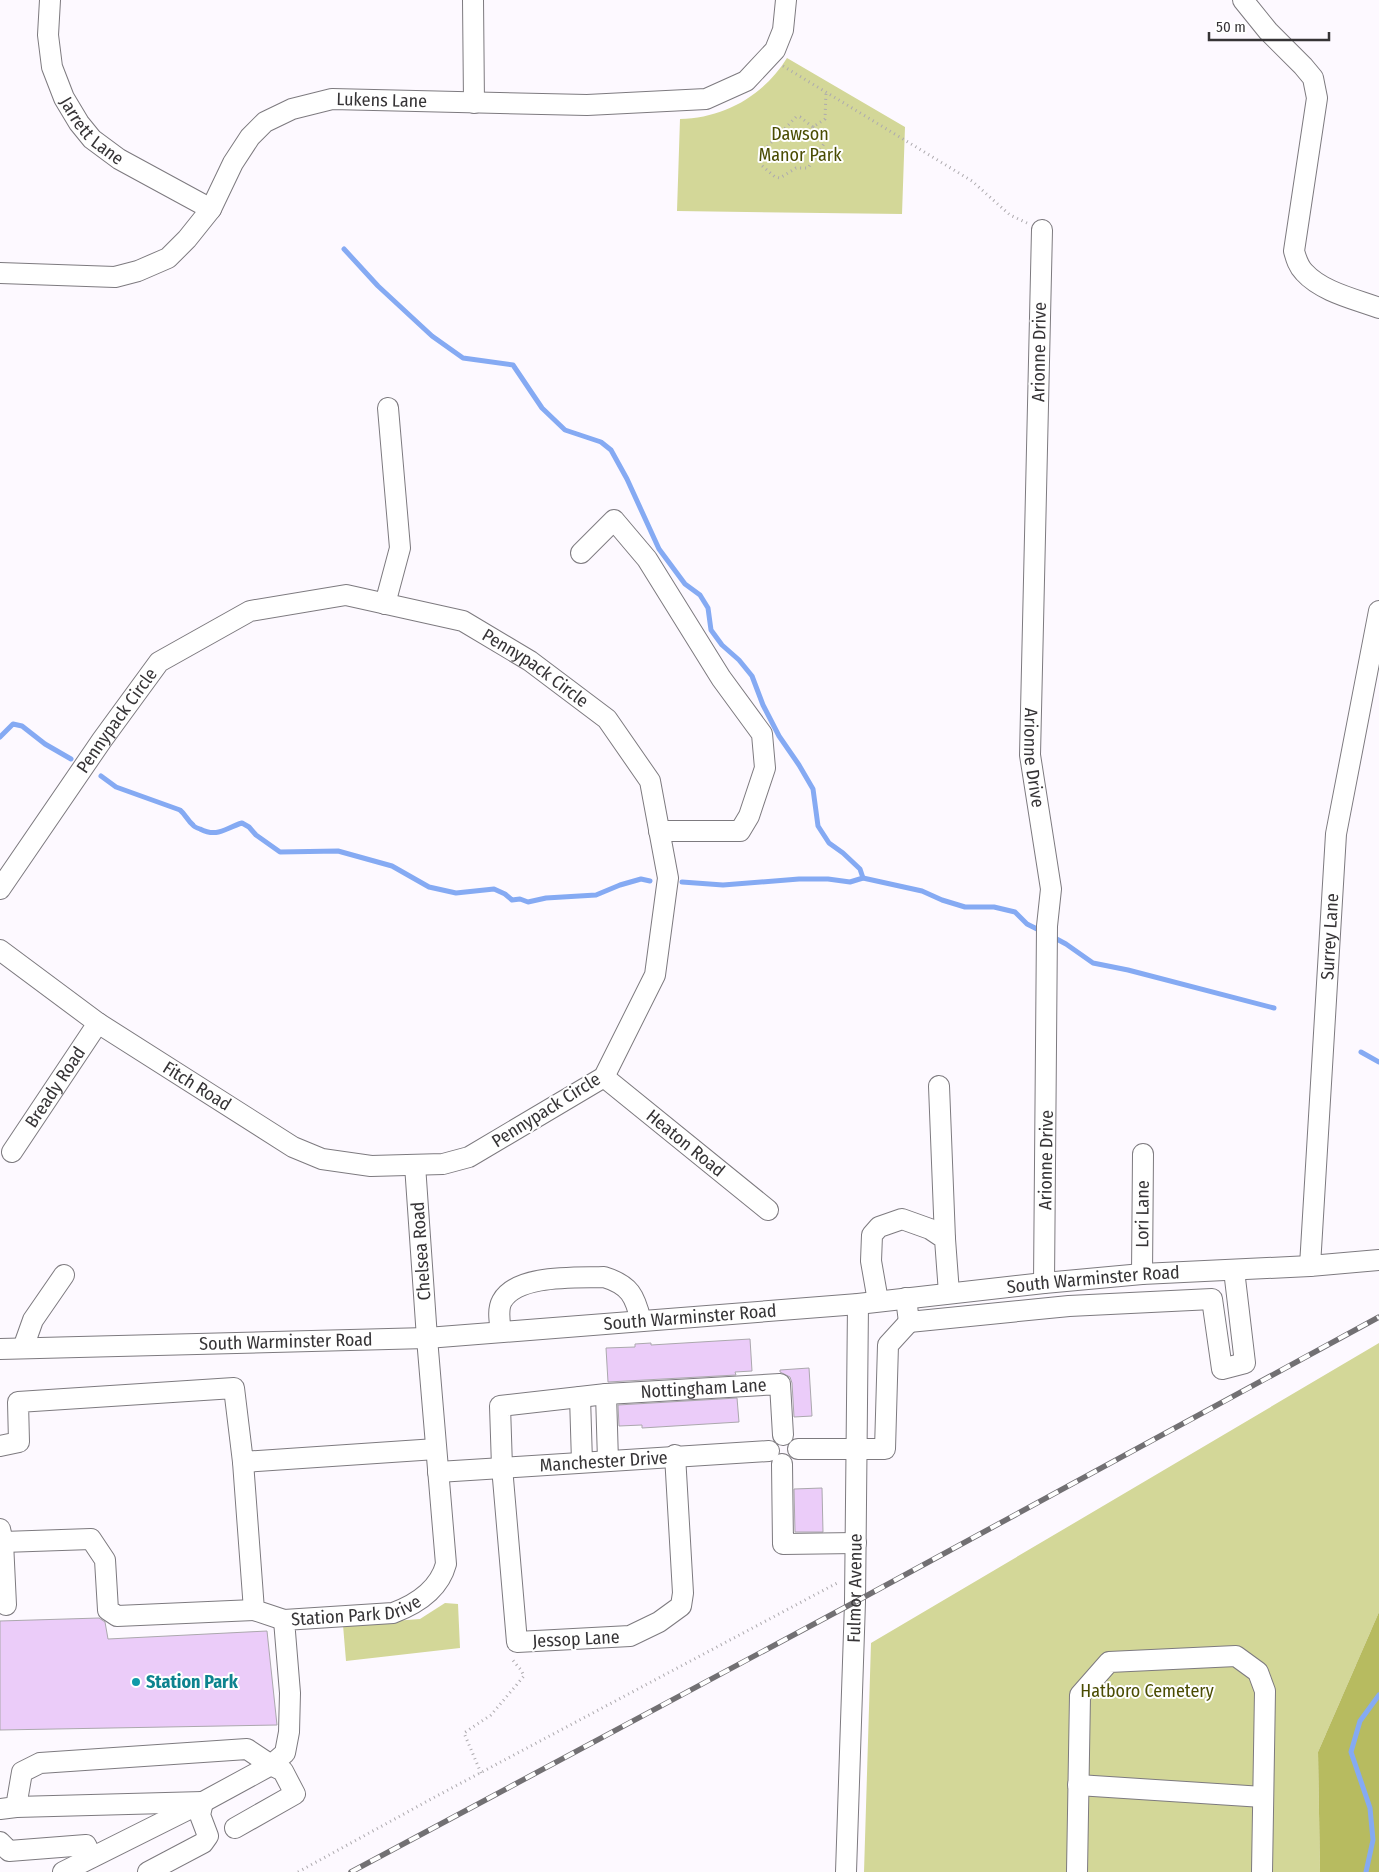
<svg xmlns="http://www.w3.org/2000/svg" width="1379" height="1872" font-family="'Fira Sans Condensed',sans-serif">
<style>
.green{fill:#d3d798}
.forest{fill:#b7bb60}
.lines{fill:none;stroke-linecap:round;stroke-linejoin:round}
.stream{stroke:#85aaf3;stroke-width:5}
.building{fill:#ebccf9;stroke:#aba8ad}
.minor-casing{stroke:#7d7a7f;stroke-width:22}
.path{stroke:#adaaae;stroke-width:3;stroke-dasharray:1 4;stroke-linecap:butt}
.minor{stroke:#fff;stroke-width:20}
.rail-casing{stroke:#727073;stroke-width:5.5}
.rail{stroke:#fff;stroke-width:4;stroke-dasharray:11;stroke-linecap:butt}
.culture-dot{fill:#0f9aa8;stroke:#fff;stroke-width:2}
.labels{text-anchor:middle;stroke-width:4;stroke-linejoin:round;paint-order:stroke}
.street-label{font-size:18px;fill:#363436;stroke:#fff}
.park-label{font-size:18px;fill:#4a4c02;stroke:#fff}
.culture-label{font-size:18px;font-weight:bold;fill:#0d838f;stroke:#fff;text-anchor:start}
</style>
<rect width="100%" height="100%" fill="#fdf9ff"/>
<g class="green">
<path d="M787 58 905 127 902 214 677 211 680 119C725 118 764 95 787 58Z"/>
<path d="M1379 1343V1612L1318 1752 1320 1872H864L871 1643Z"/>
<path d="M445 1603 458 1604 460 1648 346 1661 343 1625 420 1619Z"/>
</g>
<path class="forest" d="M1379 1612V1872H1320L1318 1752Z"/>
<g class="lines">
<g class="stream">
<path d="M344 249 378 286 432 336 463 358 513 365 542 408 565 430 601 442 611 450 627 479 659 549 685 584 700 595 708 608 711 630 722 645 739 660 752 676 763 705 779 736 799 765 813 789 818 826 829 843 843 853 860 869 863 878"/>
<path d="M0 737 13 724 22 726 45 744 71 759"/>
<path d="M101 776 116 787 180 810C186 815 187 820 193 825 194 827 197 828 200 829 218 838 225 828 242 823L249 827 256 835 280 852 338 851 392 866 429 887 456 893 494 889 505 894 512 900 520 899 528 902 546 898 596 895 620 885 641 879 650 881"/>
<path d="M682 882 723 885 799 879H828L850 882 863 878 922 891 942 900 965 907H994L1015 912 1027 924 1041 931"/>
<path d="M1051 936 1066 944 1093 963 1128 970 1274 1008"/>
<path d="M1361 1052 1379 1062"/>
<path d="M1366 1872 1373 1840 1370 1808 1351 1752 1360 1721 1379 1695"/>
</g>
</g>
<g class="building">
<path d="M750 1339 752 1371 735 1372 736 1375 608 1382 606 1348 635 1347V1344L651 1343V1345Z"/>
<path d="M809 1368 812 1416 794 1417 792 1383 790 1377 780 1372V1370Z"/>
<path d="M737 1398 739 1422 642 1428V1425L619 1426 618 1405Z"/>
<path d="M822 1488 823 1532H795L794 1489Z"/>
<path d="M99 1618 105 1622 108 1639 267 1631 277 1725 0 1730V1621Z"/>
</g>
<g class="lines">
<g class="minor-casing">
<g id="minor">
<path id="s1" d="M50 0 48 35 52 67 64 98 79 123 92 139 119 159 211 209"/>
<path d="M473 0 474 103"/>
<path d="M1243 0 1268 31 1303 66 1313 78 1317 98 1294 251C1296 258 1298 266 1304 272 1322 292 1355 299 1379 308"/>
<path id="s2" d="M1042 230 1030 755 1051 889 1047 926 1044 1283"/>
<path id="s3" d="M0 273 115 277 138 271 168 258 187 239 211 209 233 163 250 137 265 122 292 109 332 99 587 105 706 99 746 81 775 50 783 30 786 0"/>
<path d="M581 553 614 520 647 559 721 678 762 734 765 768 749 816 740 831H659"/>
<path d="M385 604 400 548 388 408"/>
<path id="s4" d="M0 889 102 740 159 662 250 611 346 595 463 621 530 661 607 719 650 781 668 878 655 975 604 1077 469 1157 443 1164 371 1166 322 1159 293 1147 98 1023 0 950"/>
<path id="s5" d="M604 1077 768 1210"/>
<path d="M939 1086 945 1239"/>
<path id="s6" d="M12 1152 98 1023"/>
<path id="s7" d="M1310 1266 1336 834 1379 611"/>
<path id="s8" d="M1142 1274 1143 1154"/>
<path d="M906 1298 909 1322 1069 1306 1212 1299 1222 1369 1245 1363 1234 1270"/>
<path d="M878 1301 871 1261 872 1235 879 1227 902 1219 930 1229 945 1239 949 1293"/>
<path d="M501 1332C500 1323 497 1310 502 1301 517 1274 576 1278 604 1277 630 1285 635 1296 641 1321"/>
<path d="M23 1348 33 1320 64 1275"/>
<path id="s9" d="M0 1349 427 1338 858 1304 1044 1283 1142 1274 1310 1266 1379 1260"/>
<path d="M606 1394 608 1461"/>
<path d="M580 1397 582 1462"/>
<path d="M0 1446 19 1442 18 1402 234 1388 243 1462 436 1449"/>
<path d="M798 1449H885L888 1345 909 1322"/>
<path id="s10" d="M675 1455 683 1593 681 1606 659 1622 630 1636 517 1642 502 1467 500 1406 606 1394 780 1384 783 1435"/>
<path d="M243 1462 254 1610 284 1620"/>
<path d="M782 1464 783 1544 856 1543"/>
<path id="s11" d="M438 1472 769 1451"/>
<path d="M0 1529 3 1542 91 1539 105 1560 108 1610 117 1616 254 1610"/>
<path d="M3 1542 6 1605"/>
<path d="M1078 1785 1263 1797"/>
<path d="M16 1807 203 1802 200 1815 208 1836 203 1843 148 1872"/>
<path d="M0 1809 16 1807 22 1772 40 1763 247 1749 271 1765 283 1771 295 1794 235 1828"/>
<path d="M0 1842 9 1851 86 1845 92 1857"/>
<path id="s12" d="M63 1872 203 1802 271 1765 285 1753 289 1732 290 1693 284 1620 393 1613C417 1604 439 1590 446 1564L427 1338 415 1165"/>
<path id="s13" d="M846 1872 855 1602 858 1304"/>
<path d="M1077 1872 1080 1695 1109 1662 1236 1656 1258 1672 1265 1691 1262 1872"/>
</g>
</g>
<g class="path">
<path d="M783 66 972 181 1010 215 1027 223"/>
<path d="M813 127 827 139 808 168H796L780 178 775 177 760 164 759 155 796 117H800L813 127 825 119 826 92"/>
<path d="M481 1773 464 1733 491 1715 524 1676 521 1670 511 1658"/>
<path d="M298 1872 433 1798 839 1582"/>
</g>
<use href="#minor" class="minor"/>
<g class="rail-casing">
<path id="rail" d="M351 1872 855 1602 1379 1317"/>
</g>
<use href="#rail" class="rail"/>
</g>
<circle class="culture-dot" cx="136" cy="1682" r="5"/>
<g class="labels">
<g class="street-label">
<text dy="6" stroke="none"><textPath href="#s3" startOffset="461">Lukens Lane</textPath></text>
<text dy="6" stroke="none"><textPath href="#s1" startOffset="144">Jarrett Lane</textPath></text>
<text transform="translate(1039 352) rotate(-89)" y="6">Arionne Drive</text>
<text dy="6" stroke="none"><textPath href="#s4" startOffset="685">Pennypack Circle</textPath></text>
<text dy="6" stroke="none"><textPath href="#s4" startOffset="205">Pennypack Circle</textPath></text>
<text dy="6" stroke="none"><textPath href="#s2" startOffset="528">Arionne Drive</textPath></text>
<text dy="6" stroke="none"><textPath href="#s7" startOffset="330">Surrey Lane</textPath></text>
<text transform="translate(197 1086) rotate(32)" y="6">Fitch Road</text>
<text dy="6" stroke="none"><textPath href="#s6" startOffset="78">Bready Road</textPath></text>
<text transform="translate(546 1110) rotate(-32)" y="6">Pennypack Circle</text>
<text dy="6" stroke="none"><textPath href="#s5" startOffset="105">Heaton Road</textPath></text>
<text transform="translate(1046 1160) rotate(-89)" y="6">Arionne Drive</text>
<text dy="6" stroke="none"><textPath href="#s8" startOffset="60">Lori Lane</textPath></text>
<text transform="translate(421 1251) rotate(-94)" y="6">Chelsea Road</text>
<text dy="6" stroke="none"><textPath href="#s9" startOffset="1096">South Warminster Road</textPath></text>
<text dy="6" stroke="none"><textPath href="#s9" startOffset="691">South Warminster Road</textPath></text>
<text dy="6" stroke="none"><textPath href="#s9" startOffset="286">South Warminster Road</textPath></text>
<text dy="6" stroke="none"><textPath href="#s10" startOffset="765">Nottingham Lane</textPath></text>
<text dy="6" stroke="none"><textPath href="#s11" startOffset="166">Manchester Drive</textPath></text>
<text dy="6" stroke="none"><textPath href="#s13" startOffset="284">Fulmor Avenue</textPath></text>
<text dy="6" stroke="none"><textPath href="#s12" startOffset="459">Station Park Drive</textPath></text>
<text transform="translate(576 1639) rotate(-3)" y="6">Jessop Lane</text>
</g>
<g class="park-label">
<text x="800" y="140">Dawson<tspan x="800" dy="21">Manor Park</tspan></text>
<text x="1147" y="1697">Hatboro Cemetery</text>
</g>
<g class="culture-label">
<text x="146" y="1688">Station Park</text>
</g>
</g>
<path d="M1209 32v8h120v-8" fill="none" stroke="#363436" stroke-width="2.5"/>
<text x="1216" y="32" font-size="15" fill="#363436" stroke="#ffffff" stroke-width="4" paint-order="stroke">50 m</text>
</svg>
